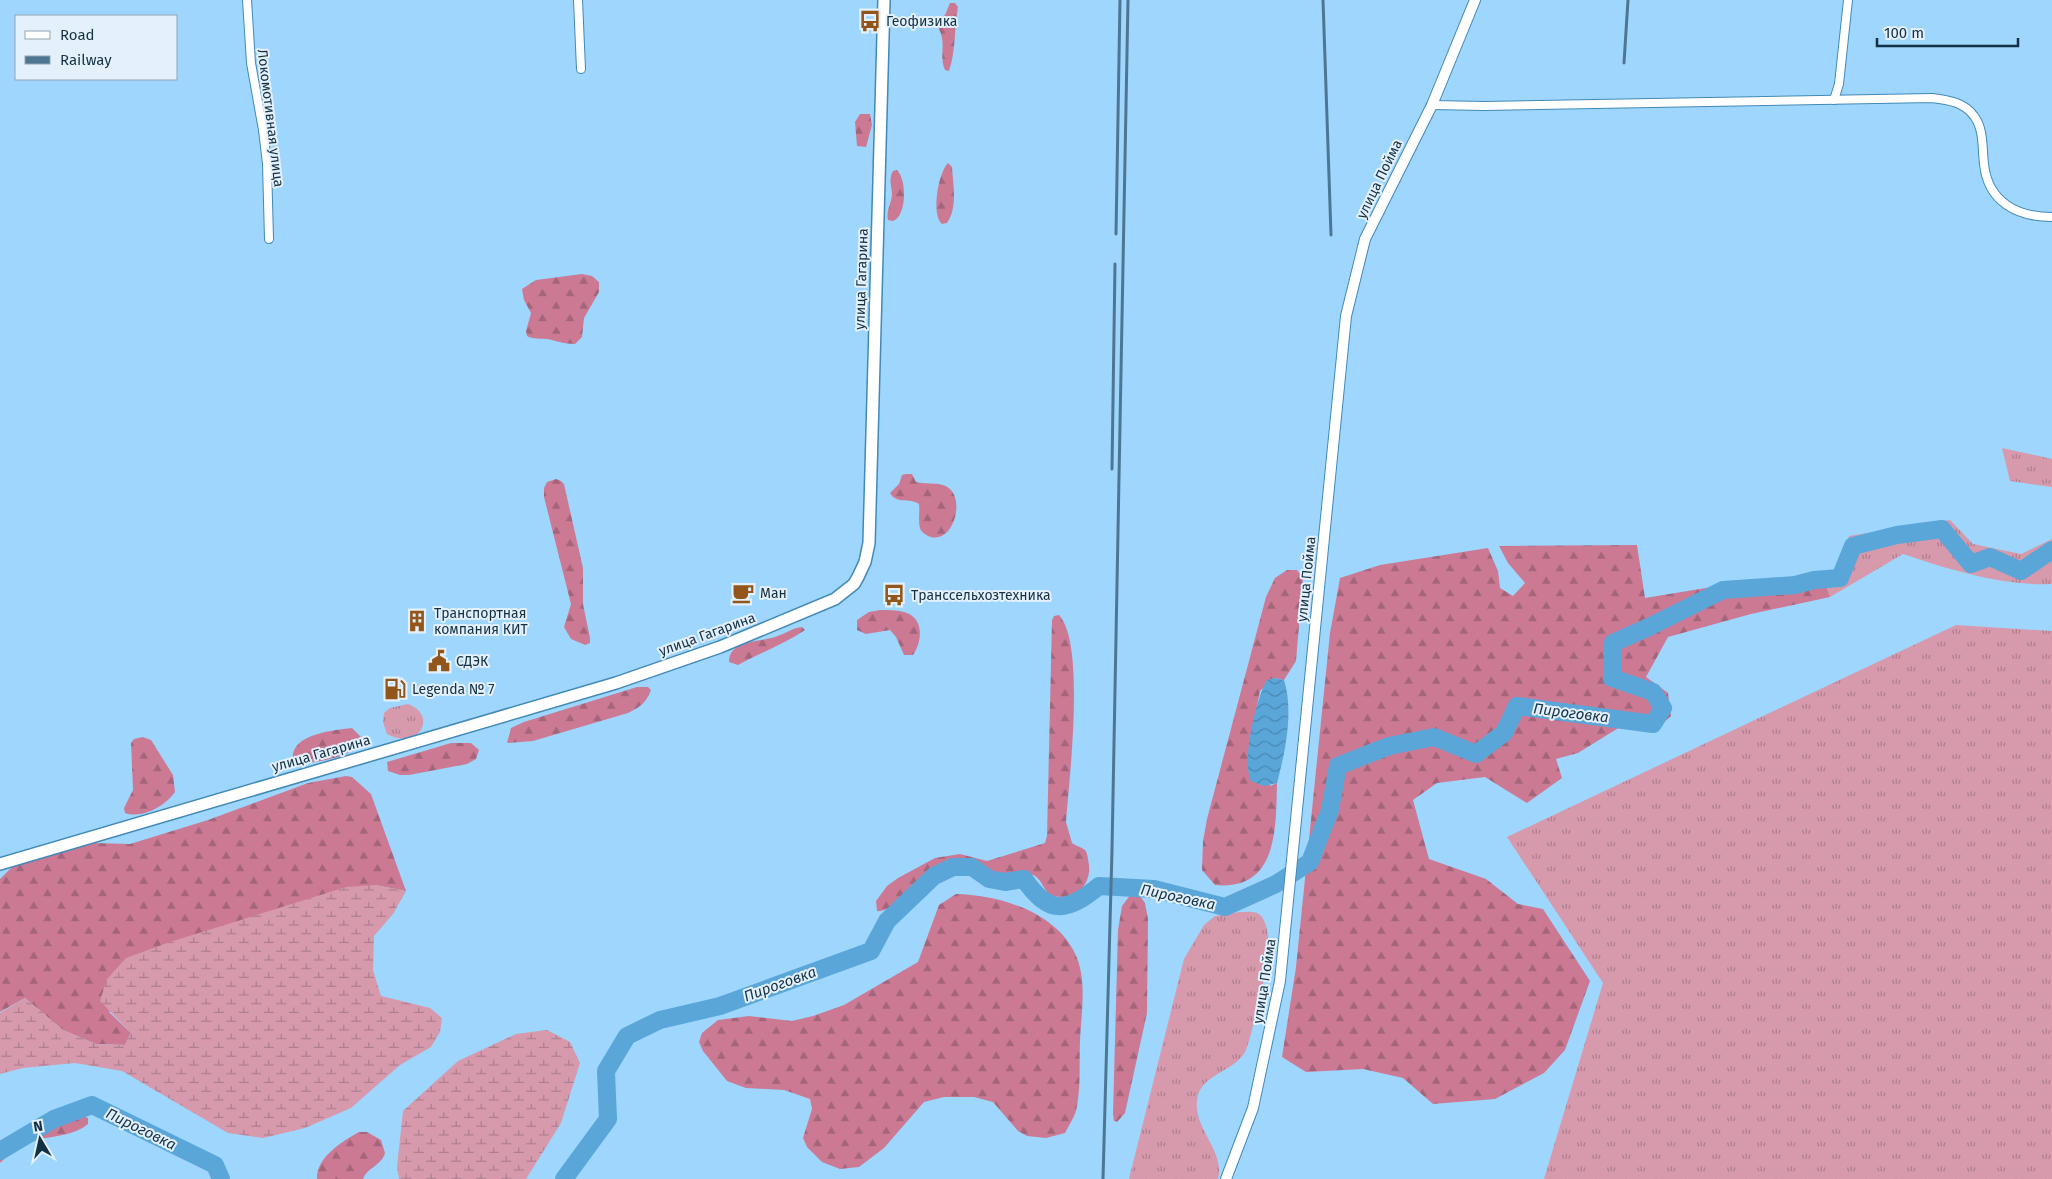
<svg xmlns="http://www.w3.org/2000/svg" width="2052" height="1179" font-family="'Fira Sans',sans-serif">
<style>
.grass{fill:url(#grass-tufts)}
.forest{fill:url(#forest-firs)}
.wetland{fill:url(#wetland-marsh)}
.water{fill:url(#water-waves)}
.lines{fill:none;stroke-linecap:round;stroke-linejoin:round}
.river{stroke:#5aa6d9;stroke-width:18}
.minor-casing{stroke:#4289b8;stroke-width:10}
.secondary-casing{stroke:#4289b8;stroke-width:12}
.primary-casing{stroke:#4289b8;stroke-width:14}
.minor{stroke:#fff;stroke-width:8}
.secondary{stroke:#fff;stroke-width:10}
.primary{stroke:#fff;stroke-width:11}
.rail{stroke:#4d7692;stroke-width:3}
.labels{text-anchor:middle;stroke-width:4;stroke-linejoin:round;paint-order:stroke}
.poi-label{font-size:14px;fill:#133144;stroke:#e4f1fc;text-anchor:start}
.street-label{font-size:14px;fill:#133144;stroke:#e4f1fc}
.water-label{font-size:15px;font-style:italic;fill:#14354b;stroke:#e4f1fc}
</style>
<defs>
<pattern id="grass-tufts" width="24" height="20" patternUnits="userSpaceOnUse" patternTransform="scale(1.25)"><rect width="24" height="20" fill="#d79aac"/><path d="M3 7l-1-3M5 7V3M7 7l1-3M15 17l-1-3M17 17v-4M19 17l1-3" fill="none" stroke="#ad7e8e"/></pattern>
<pattern id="forest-firs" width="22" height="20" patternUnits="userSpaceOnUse" patternTransform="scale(1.25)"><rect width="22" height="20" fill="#cc7a94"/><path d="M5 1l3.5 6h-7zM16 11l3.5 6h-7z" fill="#a4657a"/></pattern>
<pattern id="wetland-marsh" width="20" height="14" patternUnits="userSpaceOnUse" patternTransform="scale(1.25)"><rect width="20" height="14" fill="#d79aac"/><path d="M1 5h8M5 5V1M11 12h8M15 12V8" fill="none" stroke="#ad7e8e"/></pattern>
<pattern id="water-waves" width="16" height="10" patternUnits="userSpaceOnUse" patternTransform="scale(1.25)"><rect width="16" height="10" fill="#5aa6d9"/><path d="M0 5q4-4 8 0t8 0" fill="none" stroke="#4988b2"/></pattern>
</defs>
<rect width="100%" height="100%" fill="#9ed6fe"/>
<g class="grass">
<path d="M2002 448 2052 459V487L2010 481Z"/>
<path d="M1950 520 1973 544 2021 554 2052 539V584C2001 586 1951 570 1903 554L1830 597 1823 576 1839 568 1849 536Z"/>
<path d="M1956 625 2052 631V1179H1544L1603 983 1507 837Z"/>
<path d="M408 704C439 716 418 751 387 734L383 722 384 713 390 708Z"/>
<path d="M1240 912C1247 912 1256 910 1261 916 1268 923 1269 943 1269 952 1268 964 1250 1044 1245 1052 1233 1073 1199 1074 1197 1101 1194 1130 1225 1150 1218 1179H1129L1184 959 1204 925 1215 916Z"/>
</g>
<g class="forest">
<path d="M950 3H955L958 7C954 28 956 51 949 71L945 70C940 59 944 49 942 38 941 31 936 26 938 19L945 15Z"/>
<path d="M860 114H870L872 125 866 147 857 146 855 122Z"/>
<path d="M948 163 952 167C953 184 958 208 947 223L942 224C931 215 938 173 948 163Z"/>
<path d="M897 170C907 180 907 216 893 221L888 220C886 211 891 204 892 195 892 187 888 179 893 171Z"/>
<path d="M582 274 592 276 599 282V292L584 318 582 337 575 344C563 344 558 341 547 339 539 338 535 340 527 336L526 331 531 313 524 300 522 289 536 280Z"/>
<path d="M906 474H912L916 482C927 485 942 481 950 489 965 503 952 546 928 536 925 534 921 532 920 528 918 521 920 511 919 504 909 497 897 505 890 493L899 484 902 475Z"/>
<path d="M556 479 561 481 564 484 583 568V604L590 638V643L585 645 571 639 564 627 571 604 544 497V488L547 482Z"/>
<path d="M1637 545 1645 598 1736 583 1823 576 1830 597 1751 614 1668 637 1646 677 1668 693 1671 716 1653 732 1628 722 1578 753 1556 759 1562 778 1527 803 1485 777 1437 783 1413 800 1429 859 1486 879 1518 904 1543 909 1590 981 1565 1050 1544 1073 1495 1099 1433 1104 1403 1078 1363 1069 1306 1072 1282 1057 1296 967 1330 633 1340 578 1380 565 1488 548 1498 571 1500 588 1513 596 1525 583 1508 563 1499 546Z"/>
<path d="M1287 570H1297L1303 578 1296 661 1284 680 1274 678 1260 691 1251 736 1270 786 1277 783C1276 828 1278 891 1215 885L1202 870 1203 841 1207 819 1266 597 1275 578Z"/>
<path d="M880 610C888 610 896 610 904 612 924 617 923 641 913 655H904L896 637 890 630 866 634 857 630V620L869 612Z"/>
<path d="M1059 615C1086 644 1069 780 1066 822L1072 843C1076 846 1081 847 1085 850 1088 854 1088 860 1089 865 1091 885 1076 901 1054 896 1043 893 1043 879 1033 875 1021 872 1005 877 991 874 977 871 972 863 956 863 923 864 898 914 877 911L876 901 887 886 898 878 935 858 960 854 987 861 1045 843 1047 836 1052 620 1054 616Z"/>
<path d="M802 627 805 630C784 644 760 653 738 665L729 662C729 641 757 642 771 638 782 636 791 628 802 627Z"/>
<path d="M637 687H648L651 690C646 703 640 707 628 713L533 741 507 743 511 728 524 722Z"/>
<path d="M352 728 363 739 362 744C348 756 310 768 293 759 290 734 335 730 352 728Z"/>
<path d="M143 737 151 740 173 775 175 792C165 806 143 819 125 813L124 808 133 790 131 743 134 739Z"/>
<path d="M451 743H471L479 750 476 759 467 764 409 775H400L388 771 387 762Z"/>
<path d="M346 776 352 777 371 794 406 891 375 885 109 1012 131 1033 125 1045 96 1044 63 1030 25 998 0 1012V879L12 867 50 854 94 843 130 844 208 820 308 783Z"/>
<path d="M1138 893 1145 903 1148 919 1147 1013 1125 1113 1117 1122 1114 1121 1113 1114 1118 930 1122 906 1131 894Z"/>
<path d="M956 894C1001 895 1059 913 1077 958 1087 984 1081 1015 1080 1041 1079 1062 1081 1085 1077 1106 1076 1115 1069 1125 1065 1133L1046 1138 1027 1136 1018 1131 993 1102 974 1097H944L924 1102 884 1148 859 1167 840 1169 822 1162 807 1147 803 1138 812 1109 810 1099 784 1090 746 1088 727 1081 703 1051 699 1042 702 1033 718 1020 749 1016 792 1021 813 1016 844 1005 918 962 939 905Z"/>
<path d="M80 1115 88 1118V1124C75 1135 56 1136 40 1139 25 1143 11 1152 0 1163V1149L66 1118Z"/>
<path d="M359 1132H367L381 1140 385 1153C382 1165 367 1168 363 1179H317C316 1157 343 1141 359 1132Z"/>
</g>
<g class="wetland">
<path d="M375 885 406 891 393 914 374 936 373 970 381 996 430 1008 442 1018 440 1032 431 1047 400 1065 351 1108 305 1128 263 1138 228 1133 122 1071 75 1063 23 1068 0 1074V1013L25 998 63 1030 96 1044 125 1045 131 1033 100 1001 107 979 126 958 170 942 346 887Z"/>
<path d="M547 1030 570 1042 580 1063 561 1123 526 1179H399L397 1167 403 1111 458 1061 516 1034Z"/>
</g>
<path class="water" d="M1274 678 1284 680C1294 711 1285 753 1277 783L1264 786 1251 781C1241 762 1256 698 1267 680Z"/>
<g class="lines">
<g class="river">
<path d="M0 1151 54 1119 92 1105 215 1165 221 1179"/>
<path d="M564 1179 608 1119 606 1071 627 1036 660 1020 720 1006 871 951 887 921 934 876 953 867H972L989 879 1005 882 1024 879C1049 915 1066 913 1099 886L1154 889 1225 907 1276 884 1310 862 1330 810 1338 766 1389 746 1434 737 1476 754 1504 733 1517 706 1653 724 1663 708 1653 692 1612 678 1613 643 1651 626 1723 590 1795 585 1814 580 1840 578 1853 546 1897 535 1942 529 1971 564 1990 557 2021 571 2052 550"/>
</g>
<g class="minor-casing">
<g id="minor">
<path d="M247 0 251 63 263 130 267 164 269 239"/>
<path d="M578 0 581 69"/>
<path d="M1834 100 1839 84 1848 0"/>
<path d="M1432 105 1484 106 1932 98C1948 100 1964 102 1974 116 1984 129 1982 147 1984 164 1988 202 2017 217 2052 217"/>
</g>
</g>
<g class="secondary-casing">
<path id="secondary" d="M1226 1179 1253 1108 1280 981 1346 316 1365 239 1432 105 1475 0"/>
</g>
<g class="primary-casing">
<path id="primary" d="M0 864 616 683 720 647 835 599 854 584 858 577 865 562 869 543 884 0"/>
</g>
<use href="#minor" class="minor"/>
<use href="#secondary" class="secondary"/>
<use href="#primary" class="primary"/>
<g class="rail">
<path d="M1323 0 1331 235"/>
<path d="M1624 63 1628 0"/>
<path d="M1116 234 1120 0"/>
<path d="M1112 469 1115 264"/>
<path d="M1103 1179 1112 850 1128 0"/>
</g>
</g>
<defs>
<g id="bus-bare" transform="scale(1.725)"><path d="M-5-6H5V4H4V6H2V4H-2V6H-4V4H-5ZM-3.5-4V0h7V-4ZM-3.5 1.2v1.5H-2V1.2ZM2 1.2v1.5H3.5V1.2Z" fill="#93561a" stroke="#e4f1fc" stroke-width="2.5" paint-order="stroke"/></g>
<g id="cafe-bare" transform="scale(1.725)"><path d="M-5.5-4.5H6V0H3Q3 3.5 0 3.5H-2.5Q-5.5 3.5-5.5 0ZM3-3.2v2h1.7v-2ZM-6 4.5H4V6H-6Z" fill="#93561a" stroke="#e4f1fc" stroke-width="2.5" paint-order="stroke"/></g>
<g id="building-bare" transform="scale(1.725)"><path d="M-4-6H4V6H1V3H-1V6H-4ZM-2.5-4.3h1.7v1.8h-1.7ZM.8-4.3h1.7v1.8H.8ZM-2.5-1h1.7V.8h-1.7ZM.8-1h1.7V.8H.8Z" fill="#93561a" stroke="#e4f1fc" stroke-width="2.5" paint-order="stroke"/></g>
<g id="civic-bare" transform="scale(1.725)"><path d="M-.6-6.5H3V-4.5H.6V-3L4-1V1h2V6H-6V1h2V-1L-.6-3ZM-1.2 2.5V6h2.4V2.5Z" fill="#93561a" stroke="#e4f1fc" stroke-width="2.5" paint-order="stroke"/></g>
<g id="fuel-bare" transform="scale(1.725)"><path d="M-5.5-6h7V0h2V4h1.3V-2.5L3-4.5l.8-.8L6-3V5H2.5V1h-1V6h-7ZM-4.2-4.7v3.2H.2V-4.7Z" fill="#93561a" stroke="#e4f1fc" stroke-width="2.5" paint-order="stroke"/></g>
</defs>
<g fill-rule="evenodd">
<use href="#bus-bare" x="870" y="21"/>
<use href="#cafe-bare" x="743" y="593"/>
<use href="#bus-bare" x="894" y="595"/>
<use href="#building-bare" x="417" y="621"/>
<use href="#civic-bare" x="439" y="661"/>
<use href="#fuel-bare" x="395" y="689"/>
</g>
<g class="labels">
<g class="poi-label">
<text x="886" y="26">Геофизика</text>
<text x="760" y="598">Ман</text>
<text x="911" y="600">Транссельхозтехника</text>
<text x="434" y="618">Транспортная<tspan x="434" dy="16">компания КИТ</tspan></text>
<text x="456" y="666">СДЭК</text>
<text x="412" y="694">Legenda № 7</text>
</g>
<g class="street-label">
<text transform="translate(271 118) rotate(83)" y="5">Локомотивная улица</text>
<text transform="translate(1379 179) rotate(-64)" y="5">улица Пойма</text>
<text transform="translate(861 279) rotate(-88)" y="5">улица Гагарина</text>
<text transform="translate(1306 579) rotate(-84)" y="5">улица Пойма</text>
<text transform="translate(707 634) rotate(-20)" y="5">улица Гагарина</text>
<text transform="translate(321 753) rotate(-16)" y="5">улица Гагарина</text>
<text transform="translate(1264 981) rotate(-81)" y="5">улица Пойма</text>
</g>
<g class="water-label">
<text transform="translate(1571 713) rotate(7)" y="5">Пироговка</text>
<text transform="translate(1178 897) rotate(12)" y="5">Пироговка</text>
<text transform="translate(780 984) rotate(-20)" y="5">Пироговка</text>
<text transform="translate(141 1129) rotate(26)" y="5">Пироговка</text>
</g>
</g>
<rect x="15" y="15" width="162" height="65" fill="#e4f1fc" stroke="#90a4b2"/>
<rect x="25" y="31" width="25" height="8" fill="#ffffff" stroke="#90a4b2"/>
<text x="60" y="40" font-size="15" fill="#133144">Road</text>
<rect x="25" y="56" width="25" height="8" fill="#4d7692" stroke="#90a4b2"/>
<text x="60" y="65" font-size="15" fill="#133144">Railway</text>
<g transform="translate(40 1139) rotate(351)" stroke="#e4f1fc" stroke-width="4" paint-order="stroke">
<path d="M0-4L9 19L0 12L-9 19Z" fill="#133144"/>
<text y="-8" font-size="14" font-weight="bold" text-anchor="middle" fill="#133144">N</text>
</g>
<path d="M1877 38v8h141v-8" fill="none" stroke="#133144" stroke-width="2.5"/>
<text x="1884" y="38" font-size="15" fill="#133144" stroke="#e4f1fc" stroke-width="4" paint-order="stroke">100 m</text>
</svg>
